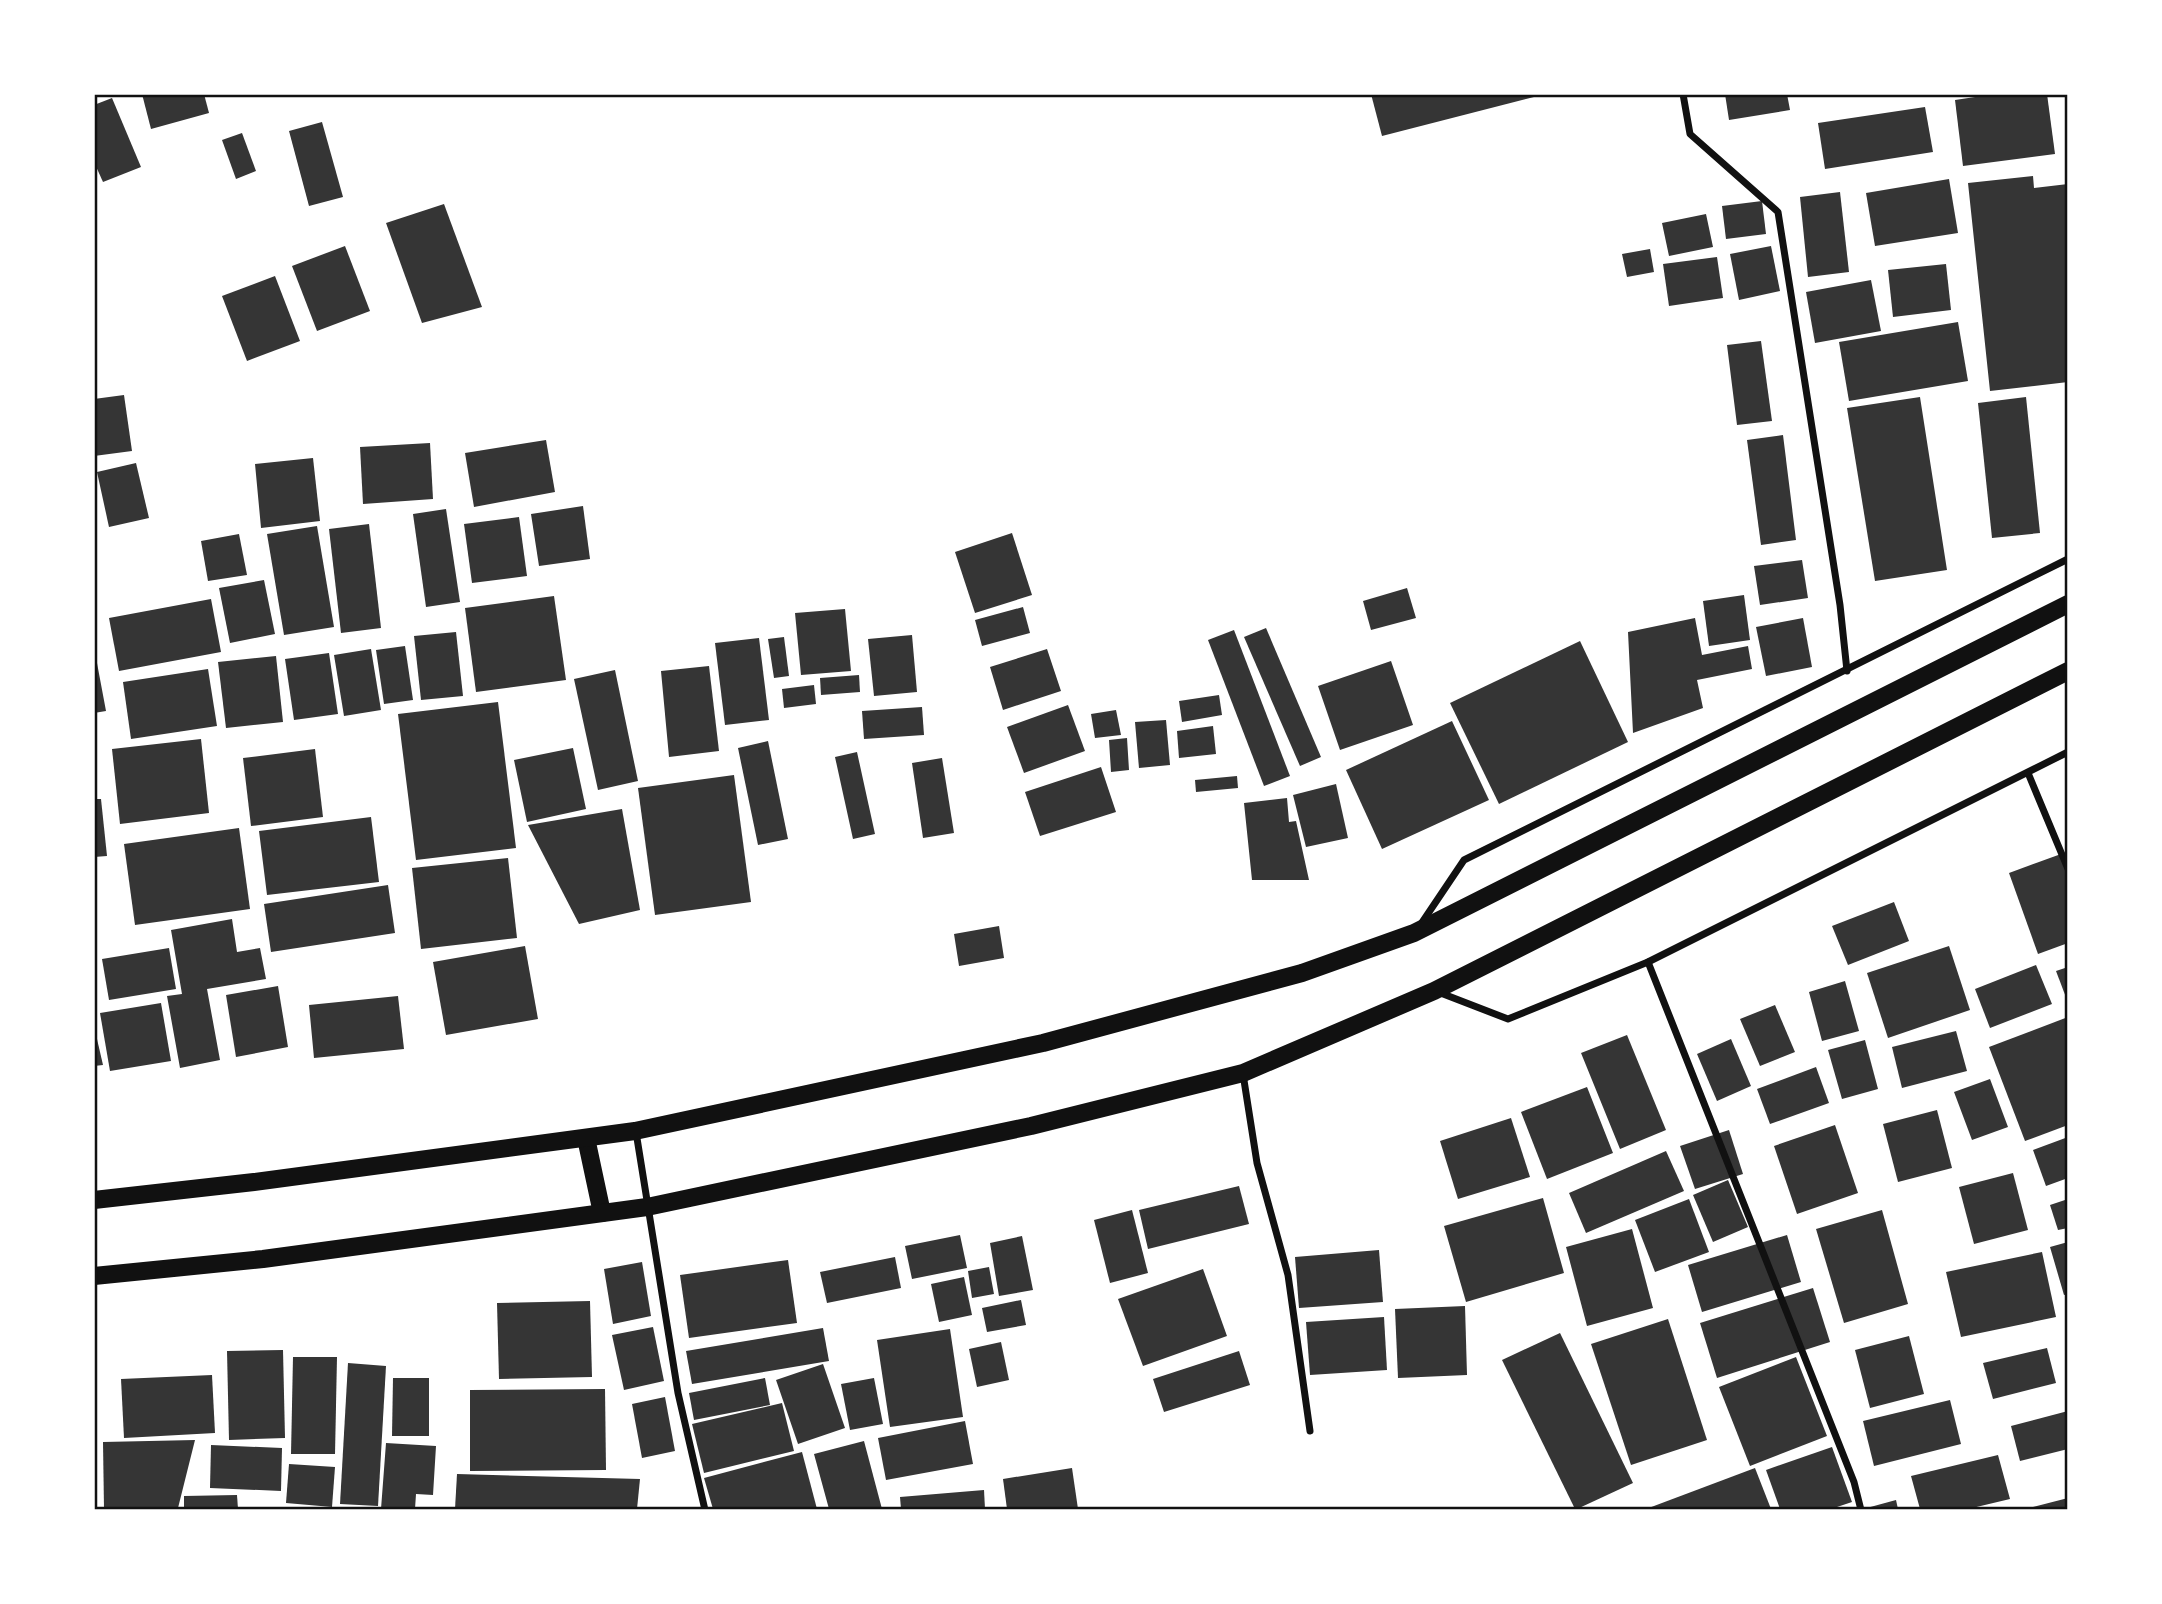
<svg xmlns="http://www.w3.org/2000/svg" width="2162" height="1604" font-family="Mulish,sans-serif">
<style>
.building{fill:#353535}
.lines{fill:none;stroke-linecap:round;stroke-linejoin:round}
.minor{stroke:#111;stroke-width:7}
.primary{stroke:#111;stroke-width:18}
.neatline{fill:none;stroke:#111;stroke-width:2.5}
</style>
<rect width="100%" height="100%" fill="#fff"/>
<g class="building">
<path d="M142 94H204L209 113 151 129Z"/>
<path d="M1371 94H1534V97L1382 136Z"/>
<path d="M1725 94H1787L1790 110 1729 120Z"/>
<path d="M1995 94H2047L2055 154 1963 166 1955 100Z"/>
<path d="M112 98 141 167 103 182 94 162V105Z"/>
<path d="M1925 107 1933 152 1825 169 1818 123Z"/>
<path d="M322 122 343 197 309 206 289 131Z"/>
<path d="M242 133 256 171 236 179 222 140Z"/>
<path d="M2033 176 2034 188 2068 184V382L1990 391 1968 183Z"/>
<path d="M1949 179 1958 233 1875 246 1866 193Z"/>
<path d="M1840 192 1849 272 1808 277 1800 197Z"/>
<path d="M1762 201 1766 234 1726 239 1722 206Z"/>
<path d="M444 204 482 307 422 323 386 223Z"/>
<path d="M1706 214 1713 247 1669 256 1662 223Z"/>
<path d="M345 246 370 311 317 331 292 266Z"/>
<path d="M1771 246 1780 291 1739 300 1730 254Z"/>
<path d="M1650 249 1654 272 1627 277 1622 254Z"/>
<path d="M1717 257 1723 298 1669 306 1663 264Z"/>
<path d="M1946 264 1951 310 1893 317 1888 270Z"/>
<path d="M275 276 300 341 247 361 222 296Z"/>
<path d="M1871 280 1881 331 1815 343 1806 292Z"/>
<path d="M1958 322 1968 381 1849 401 1839 342Z"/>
<path d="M1761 341 1772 421 1737 425 1727 345Z"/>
<path d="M124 395 132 451 94 456V399Z"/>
<path d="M1920 397 1947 570 1875 581 1847 408Z"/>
<path d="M2026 397 2040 533 1992 538 1978 403Z"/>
<path d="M1783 435 1796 540 1761 545 1747 440Z"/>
<path d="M546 440 555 492 474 507 465 453Z"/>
<path d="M430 443 433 499 363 504 360 447Z"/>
<path d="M313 458 320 521 261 528 255 464Z"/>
<path d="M136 463 149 518 109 527 97 472Z"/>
<path d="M583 506 590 559 539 566 531 514Z"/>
<path d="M446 509 460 602 426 607 413 514Z"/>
<path d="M519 517 527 576 472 583 464 524Z"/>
<path d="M369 524 381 628 341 633 329 529Z"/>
<path d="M317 526 334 627 284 635 267 534Z"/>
<path d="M1012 533 1032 595 975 613 955 552Z"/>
<path d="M239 534 247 575 208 581 201 541Z"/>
<path d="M1802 560 1808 598 1760 605 1754 566Z"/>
<path d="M264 580 275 634 230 643 219 588Z"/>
<path d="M1407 588 1416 618 1371 630 1363 601Z"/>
<path d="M1744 595 1750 640 1709 646 1703 601Z"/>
<path d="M554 596 566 680 476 692 465 608Z"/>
<path d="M211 599 221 652 119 671 109 618Z"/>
<path d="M1023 607 1030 633 982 646 975 620Z"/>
<path d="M845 609 851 671 801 675 795 613Z"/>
<path d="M1695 618 1702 655 1748 646 1752 669 1697 680 1703 708 1633 733 1628 632Z"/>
<path d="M1803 618 1812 667 1766 676 1756 627Z"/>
<path d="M1266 628 1321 757 1300 766 1244 637Z"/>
<path d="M1234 630 1290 776 1264 786 1208 640Z"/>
<path d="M456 632 463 696 421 700 414 636Z"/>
<path d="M912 635 917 692 874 696 868 639Z"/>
<path d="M784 637 789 676 774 678 768 639Z"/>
<path d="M759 638 769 720 725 725 715 643Z"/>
<path d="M1580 641 1628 742 1499 804 1450 703Z"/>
<path d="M405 646 413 700 384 704 376 650Z"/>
<path d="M94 647 106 711 94 713Z"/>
<path d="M371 649 381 710 344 716 334 655Z"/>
<path d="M1047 649 1061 691 1003 710 990 667Z"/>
<path d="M329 653 338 714 294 720 285 659Z"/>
<path d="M276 656 283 722 226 728 218 662Z"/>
<path d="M1391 661 1413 725 1340 750 1318 686Z"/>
<path d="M709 666 719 751 669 757 661 671Z"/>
<path d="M208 669 217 726 131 739 123 682Z"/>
<path d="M615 670 638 781 598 790 574 679Z"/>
<path d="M859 675 860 692 821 695 820 678Z"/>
<path d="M814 685 816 704 784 708 782 689Z"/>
<path d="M1219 695 1222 715 1182 722 1179 701Z"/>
<path d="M498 702 516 848 416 860 398 714Z"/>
<path d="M1068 705 1085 751 1024 773 1007 727Z"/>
<path d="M922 707 924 735 864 739 862 711Z"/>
<path d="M1116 710 1121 735 1095 738 1091 714Z"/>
<path d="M1166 720 1170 765 1139 768 1135 722Z"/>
<path d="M1452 721 1489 800 1382 849 1346 770Z"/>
<path d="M1213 726 1216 754 1179 758 1177 731Z"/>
<path d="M1127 738 1129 770 1111 772 1109 740Z"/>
<path d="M201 739 209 813 120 824 112 749Z"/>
<path d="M768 741 788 839 758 845 738 748Z"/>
<path d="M573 748 586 809 527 822 514 760Z"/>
<path d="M315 749 323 817 251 826 243 758Z"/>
<path d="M857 752 875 834 853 839 835 757Z"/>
<path d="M942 758 954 833 923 838 912 763Z"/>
<path d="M1101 767 1116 812 1040 836 1025 792Z"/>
<path d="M734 775 751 902 655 915 638 788Z"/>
<path d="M1237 776 1238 788 1196 792 1195 780Z"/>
<path d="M1336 784 1348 838 1306 847 1293 795Z"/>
<path d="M1287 798 1289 822 1296 821 1309 880H1252L1244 803Z"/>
<path d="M94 799H101L107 856 94 857Z"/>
<path d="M622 809 640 910 579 924 528 825Z"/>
<path d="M371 817 379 882 267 895 259 831Z"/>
<path d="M239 828 250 909 135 925 124 844Z"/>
<path d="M2061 854 2068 870V943L2038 954 2009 873Z"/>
<path d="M508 858 517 938 421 949 412 868Z"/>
<path d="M388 885 395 933 271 952 264 904Z"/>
<path d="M1894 902 1909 941 1848 965 1832 926Z"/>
<path d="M232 919 237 952 260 948 266 979 207 989 220 1060 180 1068 167 996 182 994 171 930Z"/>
<path d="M999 926 1004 958 959 966 954 934Z"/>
<path d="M525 946 538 1019 446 1035 433 962Z"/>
<path d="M1949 946 1970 1010 1888 1038 1867 973Z"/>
<path d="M169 948 176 989 109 1000 102 959Z"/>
<path d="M2036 965 2052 1004 1990 1028 1975 989Z"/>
<path d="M2068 967V1000H2067L2056 971Z"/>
<path d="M1845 981 1859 1031 1822 1041 1809 992Z"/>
<path d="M278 986 288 1047 236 1057 226 995Z"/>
<path d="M398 996 404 1049 314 1058 309 1005Z"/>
<path d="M161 1003 171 1061 110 1071 100 1013Z"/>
<path d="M1775 1005 1795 1052 1760 1066 1740 1019Z"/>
<path d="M2068 1017V1125L2025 1141 1989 1047Z"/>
<path d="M94 1026 103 1065 94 1066Z"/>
<path d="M1956 1031 1967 1071 1902 1088 1892 1047Z"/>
<path d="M1627 1035 1666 1130 1620 1149 1581 1053Z"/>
<path d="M1731 1039 1751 1086 1717 1101 1697 1054Z"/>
<path d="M1865 1040 1878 1089 1842 1099 1828 1050Z"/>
<path d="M1816 1067 1829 1103 1770 1124 1757 1089Z"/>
<path d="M1990 1079 2008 1127 1972 1140 1954 1092Z"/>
<path d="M1587 1087 1613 1153 1547 1179 1521 1112Z"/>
<path d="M1937 1110 1952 1168 1898 1182 1883 1124Z"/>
<path d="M1511 1118 1530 1177 1458 1199 1440 1141Z"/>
<path d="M1835 1125 1858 1193 1797 1214 1774 1146Z"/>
<path d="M1729 1130 1743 1174 1695 1189 1680 1146Z"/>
<path d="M2068 1137V1178L2046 1186 2033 1150Z"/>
<path d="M1666 1151 1684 1191 1586 1233 1569 1193Z"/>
<path d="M2013 1173 2028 1230 1974 1244 1959 1187Z"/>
<path d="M1728 1180 1748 1227 1713 1242 1693 1195Z"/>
<path d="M1239 1186 1249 1224 1148 1249 1139 1210Z"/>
<path d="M1543 1198 1564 1273 1466 1302 1444 1226Z"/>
<path d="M1689 1199 1709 1252 1655 1272 1635 1220Z"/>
<path d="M2068 1199V1228L2058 1230 2050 1205Z"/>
<path d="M1132 1210 1148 1273 1110 1283 1094 1220Z"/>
<path d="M1882 1210 1908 1304 1844 1323 1816 1229Z"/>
<path d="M1632 1229 1653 1308 1587 1326 1566 1247Z"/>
<path d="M960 1235 967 1268 912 1279 905 1246Z"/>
<path d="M1787 1235 1801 1282 1702 1312 1688 1265Z"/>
<path d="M1022 1236 1033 1290 999 1296 990 1243Z"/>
<path d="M2068 1242V1294L2064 1295 2050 1247Z"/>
<path d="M1379 1250 1383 1302 1299 1308 1295 1257Z"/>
<path d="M2042 1252 2056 1317 1961 1337 1946 1272Z"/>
<path d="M895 1257 901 1288 827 1303 820 1272Z"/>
<path d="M788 1260 797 1323 689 1338 680 1275Z"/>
<path d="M642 1262 651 1316 613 1324 604 1269Z"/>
<path d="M989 1267 994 1294 972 1298 968 1271Z"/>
<path d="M1203 1269 1227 1336 1143 1366 1118 1299Z"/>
<path d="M964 1277 972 1315 939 1322 931 1284Z"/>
<path d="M1813 1288 1830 1342 1717 1378 1700 1323Z"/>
<path d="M1021 1300 1026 1325 987 1332 982 1308Z"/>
<path d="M590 1301 592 1377 499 1379 497 1303Z"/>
<path d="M1465 1306 1467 1375 1398 1378 1395 1309Z"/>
<path d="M1384 1317 1387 1370 1310 1375 1306 1322Z"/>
<path d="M1668 1319 1707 1440 1631 1465 1591 1344Z"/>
<path d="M653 1327 664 1381 624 1390 612 1335Z"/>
<path d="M823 1328 829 1361 692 1384 686 1351Z"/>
<path d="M950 1329 963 1417 890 1427 877 1340Z"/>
<path d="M1560 1333 1633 1483 1577 1509H1575L1502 1360Z"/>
<path d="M1909 1336 1924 1394 1870 1408 1855 1350Z"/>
<path d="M1001 1342 1009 1380 977 1387 969 1349Z"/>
<path d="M2047 1348 2056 1383 1993 1399 1983 1363Z"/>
<path d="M283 1350 285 1438 229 1440 227 1351Z"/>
<path d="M1239 1351 1250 1385 1164 1412 1153 1379Z"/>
<path d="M293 1357H337L335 1454H291Z"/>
<path d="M1796 1357 1827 1436 1750 1466 1719 1387Z"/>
<path d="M348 1363 386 1366 378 1506 340 1504Z"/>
<path d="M823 1364 845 1428 798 1444 776 1380Z"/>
<path d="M212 1375 215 1433 124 1438 121 1379Z"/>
<path d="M393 1378H429V1436H392Z"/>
<path d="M765 1378 770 1405 694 1420 689 1393Z"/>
<path d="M874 1378 883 1424 850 1430 841 1384Z"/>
<path d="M605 1389 606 1470 470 1471V1390Z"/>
<path d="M665 1397 675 1451 642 1458 632 1404Z"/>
<path d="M1950 1400 1961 1444 1874 1466 1863 1421Z"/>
<path d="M782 1403 794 1451 704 1473 692 1424Z"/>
<path d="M2068 1411V1449L2020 1461 2011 1426Z"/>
<path d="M965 1421 973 1464 886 1480 878 1438Z"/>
<path d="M195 1440 178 1508 104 1509 103 1442Z"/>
<path d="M864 1441 882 1509H829L814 1454Z"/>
<path d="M386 1443 436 1446 433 1495 416 1494 415 1509H381Z"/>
<path d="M211 1445 282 1448 281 1491 210 1488Z"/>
<path d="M1832 1447 1852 1502 1831 1509H1780L1766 1470Z"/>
<path d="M802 1452 817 1509H713L704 1478Z"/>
<path d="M1998 1455 2010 1499 1968 1509H1920L1911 1476Z"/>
<path d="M289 1464 335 1467 332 1507 286 1503Z"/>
<path d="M1072 1468 1078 1509H1007L1003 1479Z"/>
<path d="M1755 1468 1771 1509H1646Z"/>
<path d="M457 1474 640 1479 637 1509H455Z"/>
<path d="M984 1490 985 1509H901L900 1497Z"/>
<path d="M237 1495 238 1509H184V1496Z"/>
<path d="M2068 1498V1509H2033V1507Z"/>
<path d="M1896 1500 1898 1509H1863Z"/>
</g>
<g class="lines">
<g class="minor">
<path d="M1683 94 1690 134 1778 212 1840 605 1847 671"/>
<path d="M2028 773 2068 869"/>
<path d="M1421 924 1464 860 2068 559"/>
<path d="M1648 962 1854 1482 1861 1510"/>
<path d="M1438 992 1508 1019 1648 962 2068 752"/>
<path d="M1243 1074 1257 1163 1288 1275 1310 1431"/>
<path d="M636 1132 678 1393 705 1510"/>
</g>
<g class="primary">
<path d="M586 1138 602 1213"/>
<path d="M94 1200 254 1182 635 1131 1043 1043 1302 973 1414 933 2068 604"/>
<path d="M94 1276 263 1259 647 1207 1031 1126 1243 1073 1434 991 2068 671"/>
</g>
</g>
<rect width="2162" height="1604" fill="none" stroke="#ffffff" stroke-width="192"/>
<rect x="96" y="96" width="1970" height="1412" class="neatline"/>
</svg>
